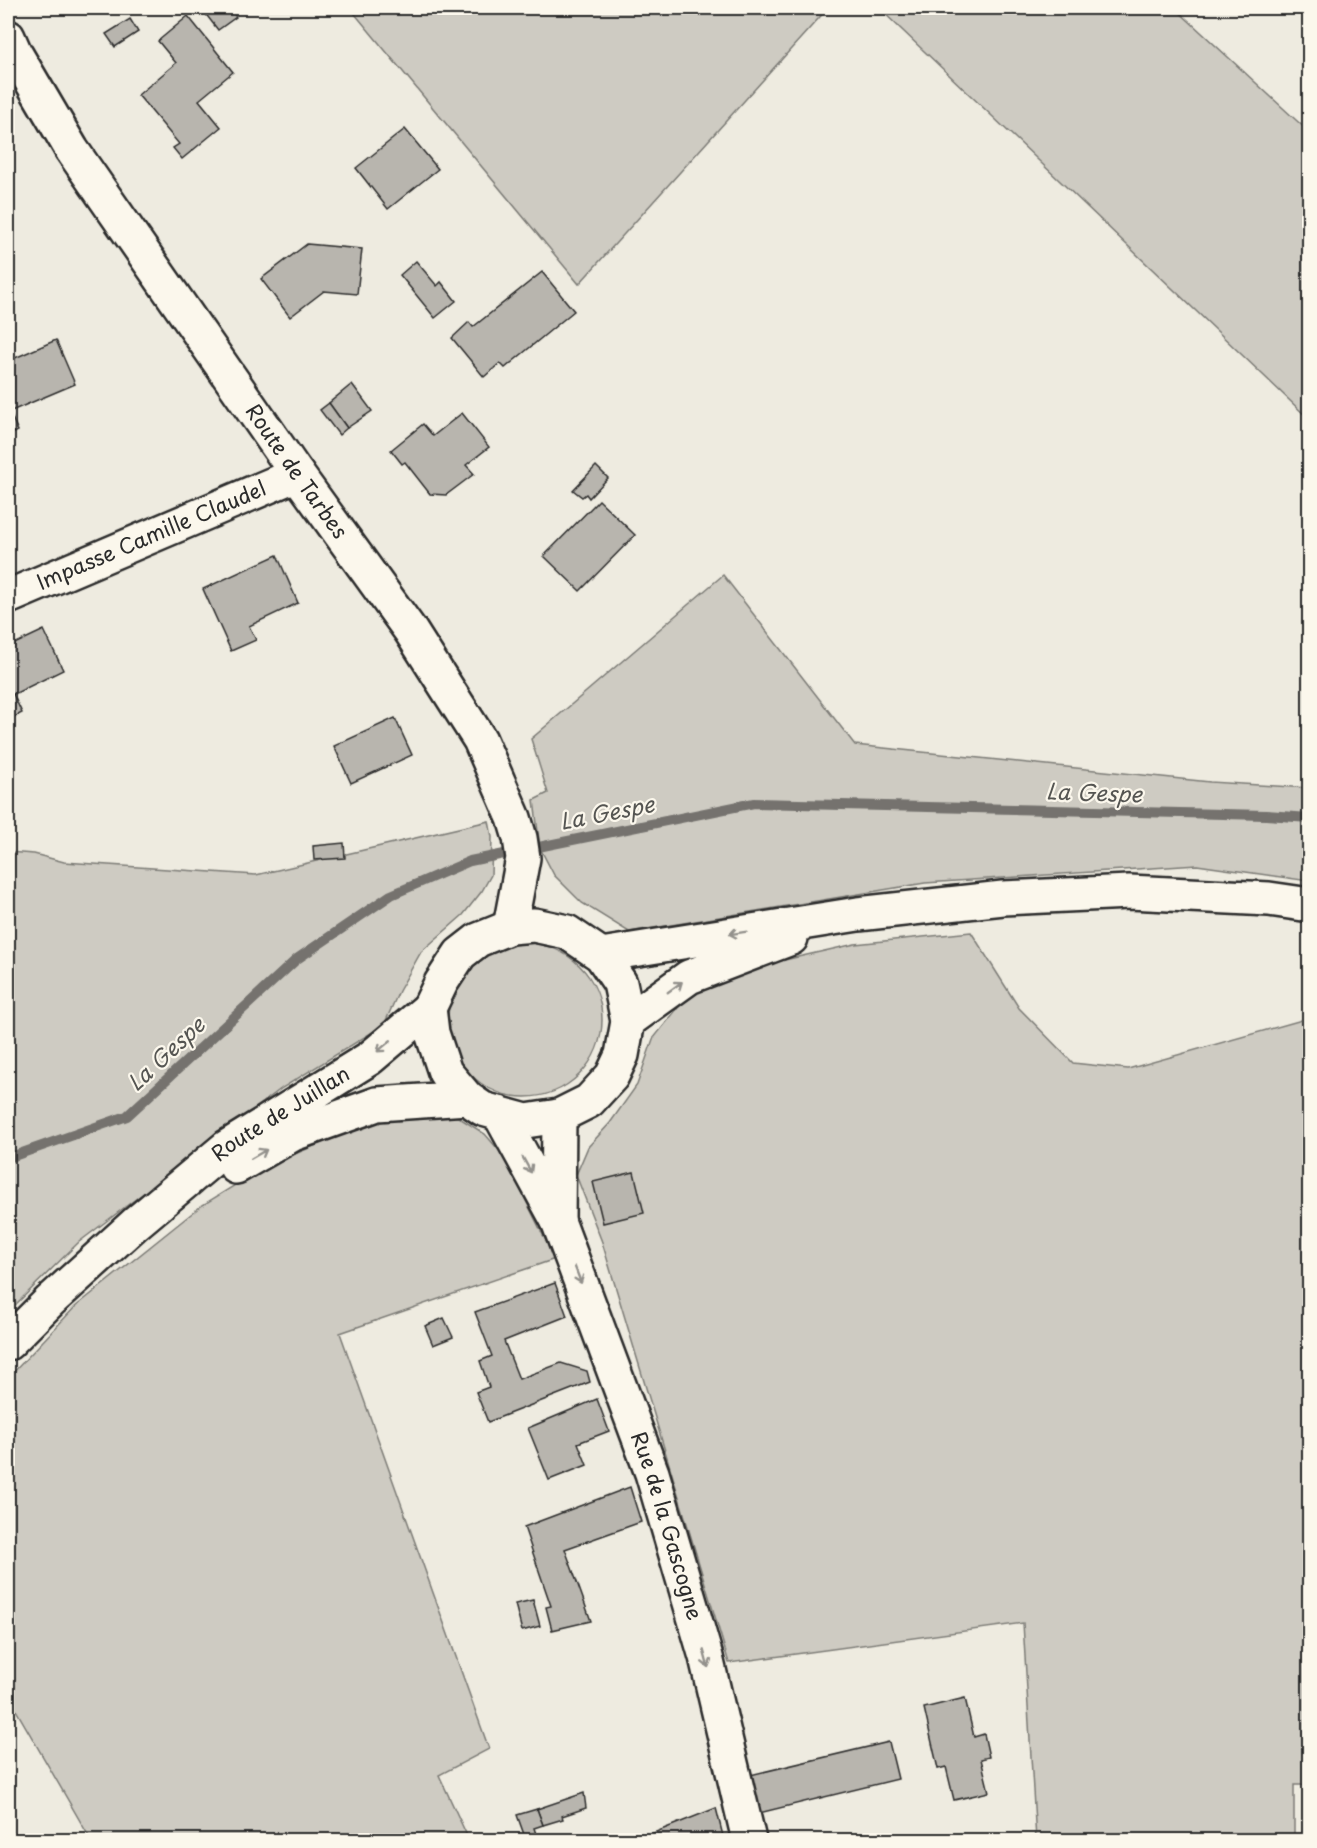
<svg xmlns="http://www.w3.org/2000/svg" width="1317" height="1848" font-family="'Playpen Sans',sans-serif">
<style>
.green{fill:#cecbc2;stroke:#7c7b76;stroke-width:1.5}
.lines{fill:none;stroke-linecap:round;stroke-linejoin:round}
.stream{stroke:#74726e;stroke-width:10}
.building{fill:#b8b5ae;stroke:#2b2b2b;stroke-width:1.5}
.street-casing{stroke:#2b2b2b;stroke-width:38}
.secondary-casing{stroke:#2b2b2b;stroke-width:38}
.street{stroke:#fbf7ec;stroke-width:33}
.secondary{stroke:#fbf7ec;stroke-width:33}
.oneway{stroke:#93918c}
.labels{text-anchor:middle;stroke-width:4.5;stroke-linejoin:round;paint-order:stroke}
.street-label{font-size:21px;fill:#2b2b2b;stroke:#fbf7ec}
.water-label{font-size:22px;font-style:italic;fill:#555552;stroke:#fbf7ec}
</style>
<rect width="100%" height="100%" fill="#eeebe0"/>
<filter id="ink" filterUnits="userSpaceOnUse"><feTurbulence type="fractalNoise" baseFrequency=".0167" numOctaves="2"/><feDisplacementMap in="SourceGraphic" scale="12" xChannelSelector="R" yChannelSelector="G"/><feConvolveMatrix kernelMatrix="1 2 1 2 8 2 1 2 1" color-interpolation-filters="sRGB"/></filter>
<g filter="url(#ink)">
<g class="green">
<path d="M350 8H828L579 284Z"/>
<path d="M879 8H1175L1309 132V419Z"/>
<path d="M723 575 855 745 1210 782 1309 788V881L1197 865 925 883 629 932 582 903 554 875 540 848 534 800 548 793 531 739Z"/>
<path d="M489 821 492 837 491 875 482 891 463 915 421 952 399 991 384 1025 282 1088 79 1242 8 1312V852L34 854 64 862 256 875Z"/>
<path d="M971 932 1019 1008 1073 1063 1128 1069 1309 1018 1310 1785H1294V1840H1036L1023 1623 729 1663 602 1242 576 1175 588 1147 610 1123 637 1085 653 1039 685 999 732 972 855 944Z"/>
<circle cx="525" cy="1020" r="77"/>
<path d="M426 1110 458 1117 485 1134 503 1155 555 1259 340 1333 489 1749 439 1775 469 1840H91L8 1696V1378L75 1307 201 1206 266 1166 374 1121Z"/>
</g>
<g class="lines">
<path class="stream" d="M8 1158 127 1116 297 959 391 895 470 861 754 803 1266 815 1310 818"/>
</g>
<g class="building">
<path d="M201 8H233L231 9 236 17 218 30Z"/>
<path d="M188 16 233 72 199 100 221 127 182 159 173 148 179 144 138 95 176 63 158 41Z"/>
<path d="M130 19 138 32 115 47 106 34Z"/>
<path d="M405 129 438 169 388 209 356 168Z"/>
<path d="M307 244 362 249 357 294 324 291 290 317 261 279Z"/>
<path d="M416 261 437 286 441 282 456 301 435 318 400 275Z"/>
<path d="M542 272 574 311 505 368 500 363 484 377 452 338 469 322 473 327Z"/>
<path d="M56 340 75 384 9 412 8 409V361Z"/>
<path d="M352 384 372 411 347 428 329 403Z"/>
<path d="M329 403 347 428 339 435 320 410Z"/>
<path d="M8 409 18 431 8 436Z"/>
<path d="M462 413 489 447 466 465 474 474 446 495 430 494 405 462 402 464 391 450 423 424 433 436Z"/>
<path d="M596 466 608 478 589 498 586 494 582 497 573 490Z"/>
<path d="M599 500 635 535 580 591 544 556Z"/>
<path d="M277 555 298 603 249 626 256 640 231 651 203 589Z"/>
<path d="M44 630 63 670 8 697V647Z"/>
<path d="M13 694 22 713 8 720V697Z"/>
<path d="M395 718 412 755 351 783 334 746Z"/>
<path d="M344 843 345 858 314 860 313 846Z"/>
<path d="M634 1172 644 1213 603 1223 593 1182Z"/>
<path d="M555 1283 567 1316 504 1341 519 1379 561 1363 587 1371 590 1382 488 1422 476 1392 489 1387 480 1361 492 1356 475 1312Z"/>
<path d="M444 1318 453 1337 433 1345 425 1326Z"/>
<path d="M597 1399 609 1431 578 1443 587 1465 549 1480 528 1428Z"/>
<path d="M630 1487 641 1522 565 1549 591 1621 552 1630 546 1607 551 1606 524 1527Z"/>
<path d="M533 1600 540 1626 522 1631 515 1604Z"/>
<path d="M965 1698 974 1737 984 1734 989 1757 981 1759 989 1792 954 1800 946 1767 938 1769 924 1708Z"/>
<path d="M889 1742 898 1779 755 1814 746 1776Z"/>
<path d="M584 1793 586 1808 562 1816 563 1819 543 1825 537 1809Z"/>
<path d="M716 1808 724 1840H636Z"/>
<path d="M537 1809 543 1825 534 1828 538 1840H526L517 1815Z"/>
</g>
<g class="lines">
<g class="street-casing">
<g id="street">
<path id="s1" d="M8 597 297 474"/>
<path d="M499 1113 558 1221 559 1116"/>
<path id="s2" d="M558 1221 652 1473 706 1657 749 1840"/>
</g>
</g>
<g class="secondary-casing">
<g id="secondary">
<path id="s3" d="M8 37 15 53 72 150 297 474 410 630 480 740 514 818 520 838 523 858 510 927"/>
<path d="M534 925 567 932 601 955 620 983 628 1021 622 1055 612 1076 589 1101 559 1116 526 1121 483 1109 467 1098 445 1072 432 1033 429 1008 441 983 460 954 478 940 510 927Z"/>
<path d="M601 955 858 914 1003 898 1129 892 1269 899 1310 905"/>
<path d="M628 1021 689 977 791 938"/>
<path d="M236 1167 293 1134 377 1104 467 1098"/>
<path id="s4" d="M8 1343 50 1301 135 1224 227 1147 370 1058 429 1008"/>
</g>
</g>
<use href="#street" class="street"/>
<use href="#secondary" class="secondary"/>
</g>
<defs><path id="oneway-shaft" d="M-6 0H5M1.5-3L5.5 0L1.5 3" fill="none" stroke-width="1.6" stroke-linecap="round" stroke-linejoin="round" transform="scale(1.5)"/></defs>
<g class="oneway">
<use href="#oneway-shaft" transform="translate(738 933) rotate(171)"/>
<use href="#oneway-shaft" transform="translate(675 987) rotate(-36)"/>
<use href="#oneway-shaft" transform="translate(384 1046) rotate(140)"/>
<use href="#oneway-shaft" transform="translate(259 1154) rotate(-30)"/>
<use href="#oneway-shaft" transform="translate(527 1165) rotate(61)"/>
<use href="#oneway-shaft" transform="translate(578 1275) rotate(69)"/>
<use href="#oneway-shaft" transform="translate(706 1659) rotate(75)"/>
</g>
</g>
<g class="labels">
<g class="street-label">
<text dy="7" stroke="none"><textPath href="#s3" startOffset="522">Route de Tarbes</textPath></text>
<text dy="7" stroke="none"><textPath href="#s1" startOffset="156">Impasse Camille Claudel</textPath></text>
<text dy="7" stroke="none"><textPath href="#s4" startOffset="357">Route de Juillan</textPath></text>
<text dy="7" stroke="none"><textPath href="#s2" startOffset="324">Rue de la Gascogne</textPath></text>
</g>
<g class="water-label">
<text transform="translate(1094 793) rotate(2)" y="8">La Gespe</text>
<text transform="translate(607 813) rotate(-11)" y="8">La Gespe</text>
<text transform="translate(166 1054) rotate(-43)" y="8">La Gespe</text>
</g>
</g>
<rect width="1317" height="1848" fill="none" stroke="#fbf7ec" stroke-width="30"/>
<rect x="15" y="15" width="1287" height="1818" fill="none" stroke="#2b2b2b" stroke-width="2" filter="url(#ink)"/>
</svg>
